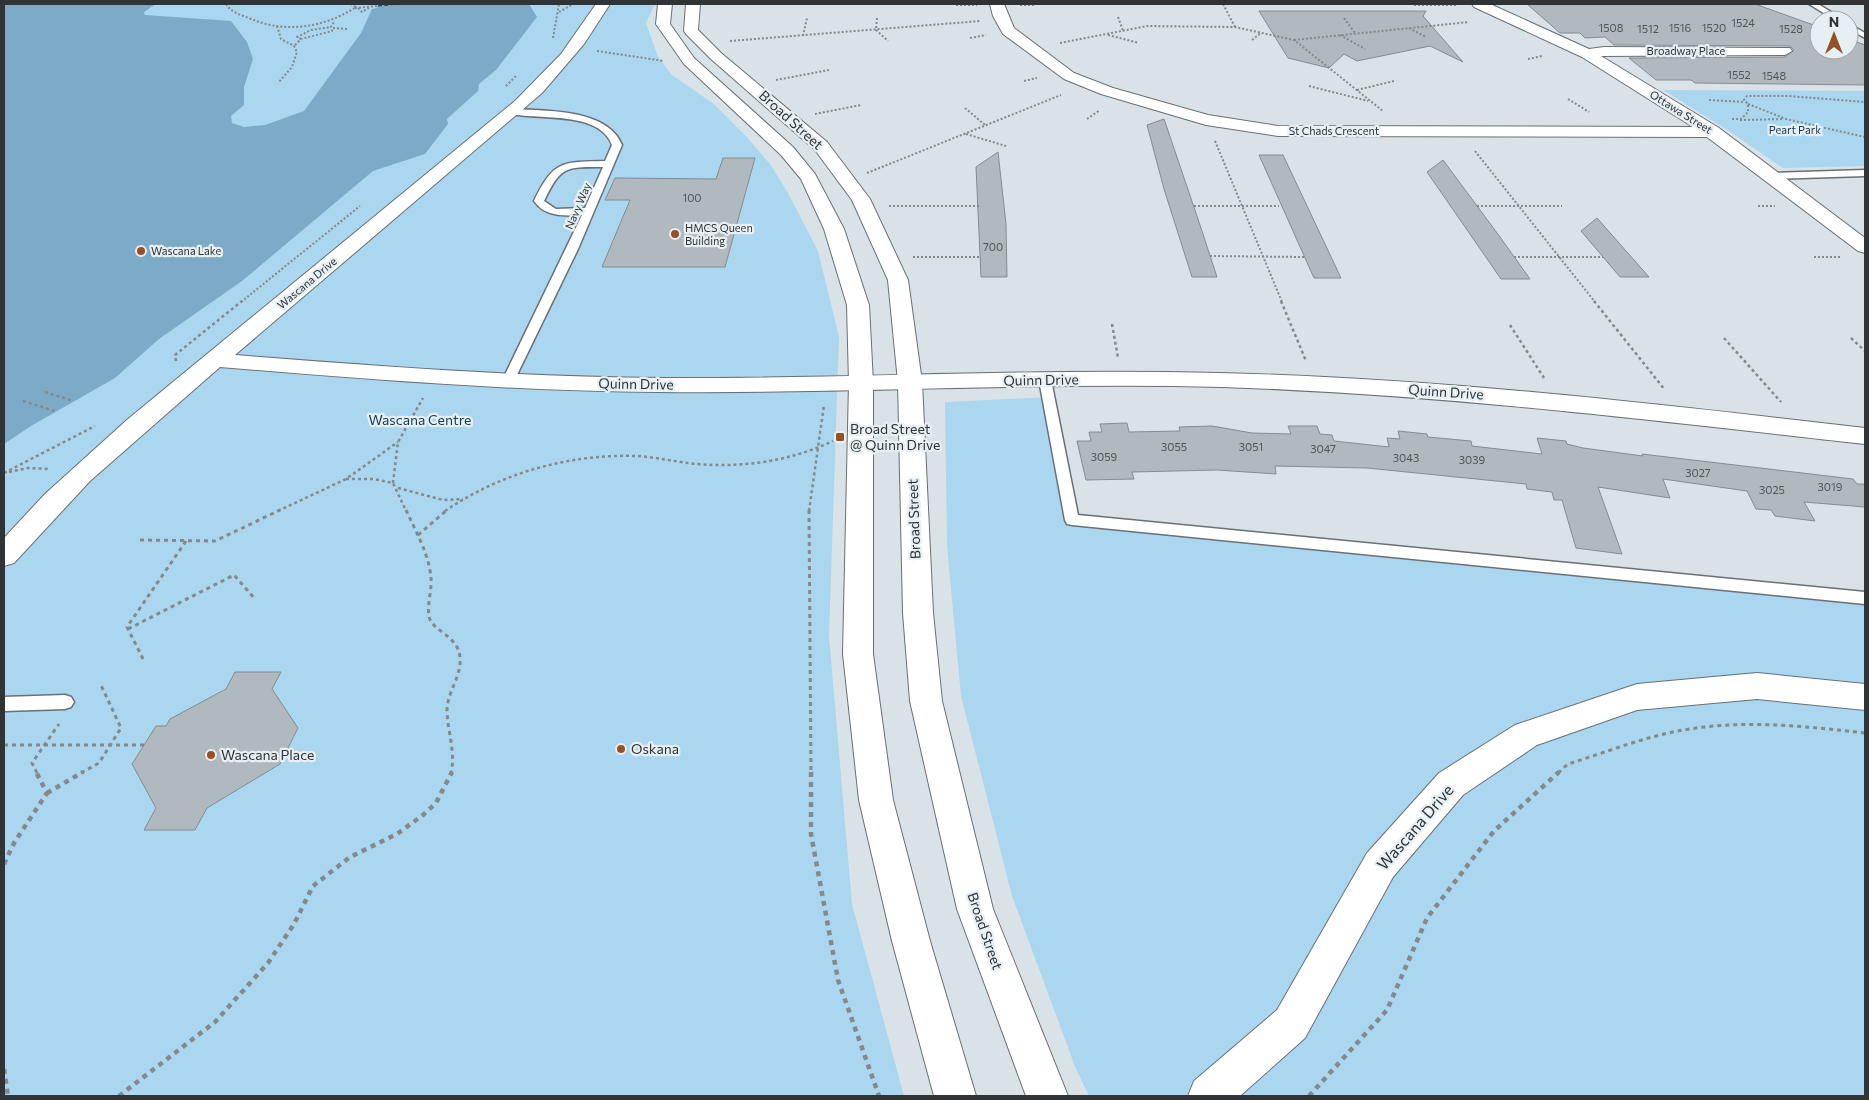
<svg xmlns="http://www.w3.org/2000/svg" width="1869" height="1100" font-family="Commissioner,sans-serif">
<style>
.green{fill:#abd6f0}
.water{fill:#7dabc7}
.lines{fill:none;stroke-linecap:round;stroke-linejoin:round}
.ferry{stroke:#052e42;stroke-width:1;stroke-dasharray:4 2.5;stroke-linecap:butt}
.building{fill:#b0b9be;stroke:#848c91}
.service-casing{stroke:#687075;stroke-width:3}
.minor-casing{stroke:#687075;stroke-width:2}
.secondary-casing{stroke:#687075;stroke-width:2}
.path-far3{stroke:#83898c;stroke-width:2;stroke-dasharray:2 2;stroke-linecap:butt}
.path-far2{stroke:#83898c;stroke-width:2.5;stroke-dasharray:3 3;stroke-linecap:butt}
.path-far1{stroke:#83898c;stroke-width:3;stroke-dasharray:4 4;stroke-linecap:butt}
.path{stroke:#83898c;stroke-width:4.5;stroke-dasharray:5 5;stroke-linecap:butt}
.service{fill:#fff;fill-rule:evenodd}
.minor{fill:#fff;fill-rule:evenodd}
.secondary{fill:#fff;fill-rule:evenodd}
.poi-dot{fill:#955025;stroke:#e6eff4;stroke-width:2}
.labels{text-anchor:middle;stroke-width:4.5;stroke-linejoin:round;paint-order:stroke}
.number-label{font-size:11px;fill:#505558}
.far-street-label{font-size:11px;fill:#303436;stroke:#e6eff4}
.far-park-label{font-size:11px;fill:#153b50;stroke:#e6eff4}
.far-poi-label{font-size:11px;fill:#303436;stroke:#e6eff4;text-anchor:start}
.street-label{font-size:14px;fill:#303436;stroke:#e6eff4}
.park-label{font-size:14px;fill:#153b50;stroke:#e6eff4}
.poi-label{font-size:14px;fill:#303436;stroke:#e6eff4;text-anchor:start}
.near-street-label{font-size:16px;fill:#303436;stroke:#e6eff4}
</style>
<rect width="100%" height="100%" fill="#d9e2e7"/>
<g class="green">
<path d="M4 4H655L646 23 658 57 672 75 714 104 745 135 770 164 788 193 818 251 839 337 829 636 852 904 904 1096H4Z"/>
<path d="M1663 90 1865 91V166L1783 168 1726 129Z"/>
<path d="M1053 397 1072 520 1865 598V1096H1089L1076 1069 1012 896 961 696 947 546 945 402Z"/>
</g>
<path class="water" d="M4 4H156L144 12 145 15 231 21 247 42 253 59 244 87V105L231 116 232 123 244 127 265 125 304 111 361 33 372 9 377 8 378 5 371 4H529L537 17 496 70 479 84 478 91 447 119 448 124 425 154 373 171 242 281 159 339 115 378 31 426 4 444Z"/>
<g class="lines">
<path class="ferry" d="M378 6 399 4"/>
</g>
<g class="building">
<path d="M1527 4H1755L1819 27V50H1849V39L1865 45V85L1695 83 1691 80H1656L1629 58 1785 57 1794 50 1790 46 1614 45 1605 37 1585 38 1580 33H1560Z"/>
<path d="M1259 11H1426L1423 16 1463 62 1430 46 1357 61 1344 54 1329 68 1288 58Z"/>
<path d="M1164 119 1200 225 1217 277H1192L1164 189 1147 125Z"/>
<path d="M998 152 1006 224 1007 277H981L976 167Z"/>
<path d="M1259 155H1283L1341 278H1314Z"/>
<path d="M723 158H755L725 267H602L630 200H605L615 178 716 179Z"/>
<path d="M1443 160 1500 237 1530 279H1501L1427 172Z"/>
<path d="M1597 218 1649 277H1620L1581 231Z"/>
<path d="M1127 423 1129 432 1180 431 1179 427 1212 426 1252 433 1291 434 1288 426H1317L1320 434 1332 435 1334 441 1389 447 1387 438 1400 439 1398 431 1427 434 1428 437 1471 441 1472 446 1542 454 1537 438 1566 441 1567 444 1583 448 1643 456 1642 454 1853 479 1857 484H1865V507L1804 502 1815 521 1775 516 1771 510 1756 509 1747 491 1663 479 1670 498 1598 487 1622 554 1576 548 1562 500H1554L1552 492 1527 489 1526 484 1367 468 1275 466 1276 474 1217 470 1132 472 1134 479 1086 480 1077 441H1091L1089 432H1102L1100 424Z"/>
<path d="M235 672H281L272 689 298 728 280 764 207 808 195 830H144L156 808 132 764 156 726H166L170 719 226 689Z"/>
</g>
<g class="lines">
<g class="service-casing">
<g id="service">
<path d="M1809 4H1818L1844 20H1835Z"/>
<path d="M1849 24 1865 33V38L1849 29Z"/>
<path d="M514 109C547 111 608 109 622 145L578 249 514 381 508 385 502 381 582 215C564 216 545 217 534 201 554 160 562 162 605 161L612 145C600 111 540 120 511 114L510 112ZM603 167 585 208 556 209 544 201C561 166 565 167 603 167Z"/>
<path d="M1865 170V176L1773 179 1768 176 1773 173Z"/>
<path d="M1045 376 1051 380 1078 515 1865 592V604L1072 525 1067 524 1065 520 1039 380Z"/>
<path d="M65 695 71 697 74 702 71 707 65 709 4 711V697Z"/>
</g>
</g>
<g class="minor-casing">
<g id="minor">
<path d="M596 4H610L584 44 542 93 235 355C376 366 518 377 661 378 847 379 1033 368 1219 373 1435 378 1650 403 1865 428V444C1651 420 1437 394 1222 387 1034 382 846 394 658 392 512 391 366 379 220 367L90 481 14 563 4 566V538L45 494 128 419 515 101 561 54Z"/>
<path d="M990 4H1004L1014 28 1074 73 1113 88 1208 115 1278 126 1693 127 1582 57 1474 7 1472 4H1490L1589 49 1604 47 1790 48 1792 51 1785 55 1601 56 1719 128 1865 238V253L1858 251 1707 137 1278 136 1206 125 1101 94 1064 79 1003 34 993 16Z"/>
<path d="M1757 673 1865 684V710L1757 699 1637 710 1537 745 1463 795 1393 877 1305 1038 1240 1096H1188L1194 1081 1277 1010 1367 853 1439 773 1515 725 1637 684Z"/>
</g>
</g>
<g class="secondary-casing">
<g id="secondary">
<path d="M658 4H672L670 24 694 58 793 147 815 174 844 229 869 305 873 383V654L893 800 930 941 976 1096H934L892 941 859 800 843 654 849 383 847 305 824 229 801 179 781 155 684 64 656 24Z"/>
<path d="M686 4H700L698 30 721 53 827 142 870 199 908 280 922 382 933 613 942 701 993 909 1068 1096H1026L957 909 910 701 903 613 898 382 888 280 852 200 815 150 711 59 686 34 684 31Z"/>
</g>
</g>
<g class="path-far3">
<path d="M226 4C231 12 240 15 249 18 284 34 324 28 356 7L351 4"/>
<path d="M1223 4 1235 27"/>
<path d="M956 5H977"/>
<path d="M1020 5H1035"/>
<path d="M1414 5H1458"/>
<path d="M355 8 378 6"/>
<path d="M358 8 362 12 369 8"/>
<path d="M559 12 573 4"/>
<path d="M1118 17 1123 31"/>
<path d="M877 18 876 30 888 41"/>
<path d="M1344 18 1355 33"/>
<path d="M277 26 281 39 294 46 297 52 292 67 278 83"/>
<path d="M333 28 347 29"/>
<path d="M1409 28 1426 37"/>
<path d="M1108 35 1139 43"/>
<path d="M1340 35 1365 49"/>
<path d="M803 36 807 18"/>
<path d="M553 38 559 4"/>
<path d="M970 38 986 35"/>
<path d="M301 39 297 37 311 30 331 27"/>
<path d="M1252 40 1261 33"/>
<path d="M1294 40 1469 22"/>
<path d="M730 41 980 21"/>
<path d="M1060 43 1147 26 1235 27 1294 40 1383 111"/>
<path d="M295 45 301 39 332 31 331 27 334 22"/>
<path d="M597 51 664 61"/>
<path d="M1528 59 1542 56"/>
<path d="M776 80 829 70"/>
<path d="M1024 81 1037 78"/>
<path d="M506 86 517 75"/>
<path d="M1309 86 1368 101"/>
<path d="M1357 90 1394 81"/>
<path d="M1568 99 1589 112"/>
<path d="M1709 100 1745 102"/>
<path d="M1748 104 1786 119 1865 137"/>
<path d="M965 108 985 125"/>
<path d="M815 114 861 105"/>
<path d="M1087 119 1100 110"/>
<path d="M1732 119H1741L1748 112V104L1744 100 1747 96H1788L1865 102"/>
<path d="M1740 120 1784 119"/>
<path d="M966 134 1006 146"/>
<path d="M1215 141 1282 302"/>
<path d="M1475 151 1595 302"/>
<path d="M867 173 1061 95"/>
<path d="M889 206H979"/>
<path d="M1194 206H1279"/>
<path d="M1477 206H1562"/>
<path d="M1758 206H1775"/>
<path d="M1210 256 1304 257"/>
<path d="M913 257H980"/>
<path d="M1514 257H1603"/>
<path d="M1814 257H1840"/>
<path d="M241 302 360 206"/>
</g>
<g class="path-far2">
<path d="M1281 301 1306 361"/>
<path d="M1594 301 1665 390"/>
<path d="M1112 324 1118 358"/>
<path d="M1510 325 1544 378"/>
<path d="M1724 338 1781 402"/>
<path d="M1851 338 1865 351"/>
<path d="M176 361 175 355 242 301"/>
<path d="M45 392 73 401"/>
<path d="M23 401 55 411"/>
<path d="M9 472 28 468 50 469"/>
<path d="M4 473 95 426"/>
<path d="M346 479H374L393 483 406 511"/>
<path d="M393 483 398 442 423 398"/>
<path d="M398 488 443 500 463 499"/>
<path d="M278 511 346 479 398 442"/>
<path d="M445 511C501 473 568 454 636 456 656 457 676 462 696 464 744 468 790 461 833 441"/>
<path d="M809 511 824 405"/>
</g>
<g class="path-far1">
<path d="M406 510C416 532 429 554 431 578 432 590 427 604 429 616 431 631 458 635 460 657 462 675 448 691 447 709 447 731 456 751 451 773"/>
<path d="M809 510 811 773"/>
<path d="M418 535 447 510"/>
<path d="M140 540 215 541 280 510"/>
<path d="M128 629 234 575 255 599"/>
<path d="M143 659 127 627 186 541"/>
<path d="M4 745H145"/>
<path d="M37 773 32 763 59 724"/>
<path d="M81 773 99 763 121 728 100 683"/>
<path d="M1558 773 1568 764C1604 753 1641 738 1678 731 1740 719 1803 726 1865 733"/>
</g>
<g class="path">
<path d="M811 772V834L838 980 879 1096"/>
<path d="M47 793 83 772"/>
<path d="M4 864 14 843 47 793 36 772"/>
<path d="M4 1069 8 1096"/>
<path d="M119 1096 215 1022 268 963 294 924 313 886 350 857 397 834 423 815 436 803 452 772"/>
<path d="M1309 1096 1387 1010 1427 918 1494 831 1559 772"/>
</g>
<use href="#service" class="service"/>
<use href="#minor" class="minor"/>
<use href="#secondary" class="secondary"/>
</g>
<g class="poi-dot">
<circle cx="675" cy="234" r="5"/>
<circle cx="141" cy="251" r="5"/>
<rect x="835" y="432" width="10" height="10" rx="2.5"/>
<circle cx="621" cy="749" r="5"/>
<circle cx="211" cy="755" r="5"/>
</g>
<g class="labels">
<g class="number-label">
<text x="1743" y="27">1524</text>
<text x="1611" y="32">1508</text>
<text x="1680" y="32">1516</text>
<text x="1714" y="32">1520</text>
<text x="1648" y="33">1512</text>
<text x="1791" y="33">1528</text>
<text x="1739" y="79">1552</text>
<text x="1774" y="80">1548</text>
<text x="692" y="202">100</text>
<text x="993" y="251">700</text>
<text x="1174" y="451">3055</text>
<text x="1251" y="451">3051</text>
<text x="1323" y="453">3047</text>
<text x="1104" y="461">3059</text>
<text x="1406" y="462">3043</text>
<text x="1472" y="464">3039</text>
<text x="1698" y="477">3027</text>
<text x="1830" y="491">3019</text>
<text x="1772" y="494">3025</text>
</g>
<g class="far-street-label">
<text x="1686" y="55">Broadway Place</text>
<text transform="translate(1681 112) rotate(32)" y="4">Ottawa Street</text>
<text x="1334" y="135">St Chads Crescent</text>
<text transform="translate(578 206) rotate(-67)" y="4">Navy Way</text>
<text transform="translate(307 283) rotate(-40)" y="4">Wascana Drive</text>
</g>
<g class="far-park-label">
<text x="1795" y="134">Peart Park</text>
</g>
<g class="far-poi-label">
<text x="685" y="232">HMCS Queen<tspan x="685" dy="13">Building</tspan></text>
<text x="151" y="255">Wascana Lake</text>
</g>
<g class="street-label">
<text transform="translate(791 120) rotate(42)" y="5">Broad Street</text>
<text transform="translate(1041 380) rotate(-1)" y="5">Quinn Drive</text>
<text transform="translate(636 384) rotate(1)" y="5">Quinn Drive</text>
<text transform="translate(1446 392) rotate(4)" y="5">Quinn Drive</text>
<text transform="translate(914 519) rotate(-92)" y="5">Broad Street</text>
<text transform="translate(985 931) rotate(71)" y="5">Broad Street</text>
</g>
<g class="park-label">
<text x="420" y="425">Wascana Centre</text>
</g>
<g class="poi-label">
<text x="850" y="434">Broad Street<tspan x="850" dy="16">@ Quinn Drive</tspan></text>
<text x="631" y="754">Oskana</text>
<text x="221" y="760">Wascana Place</text>
</g>
<g class="near-street-label">
<text transform="translate(1415 827) rotate(-49)" y="6">Wascana Drive</text>
</g>
</g>
<rect width="1869" height="1100" fill="none" stroke="#303436" stroke-width="10"/>
<g transform="translate(1834 35)"><circle r="24" fill="#e6eff4" stroke="#9da4a8"/>
<path d="M0-4L9 19L0 12L-9 19Z" fill="#955025"/>
<text y="-8" font-size="14" font-weight="bold" text-anchor="middle" fill="#303436">N</text>
</g>
</svg>
